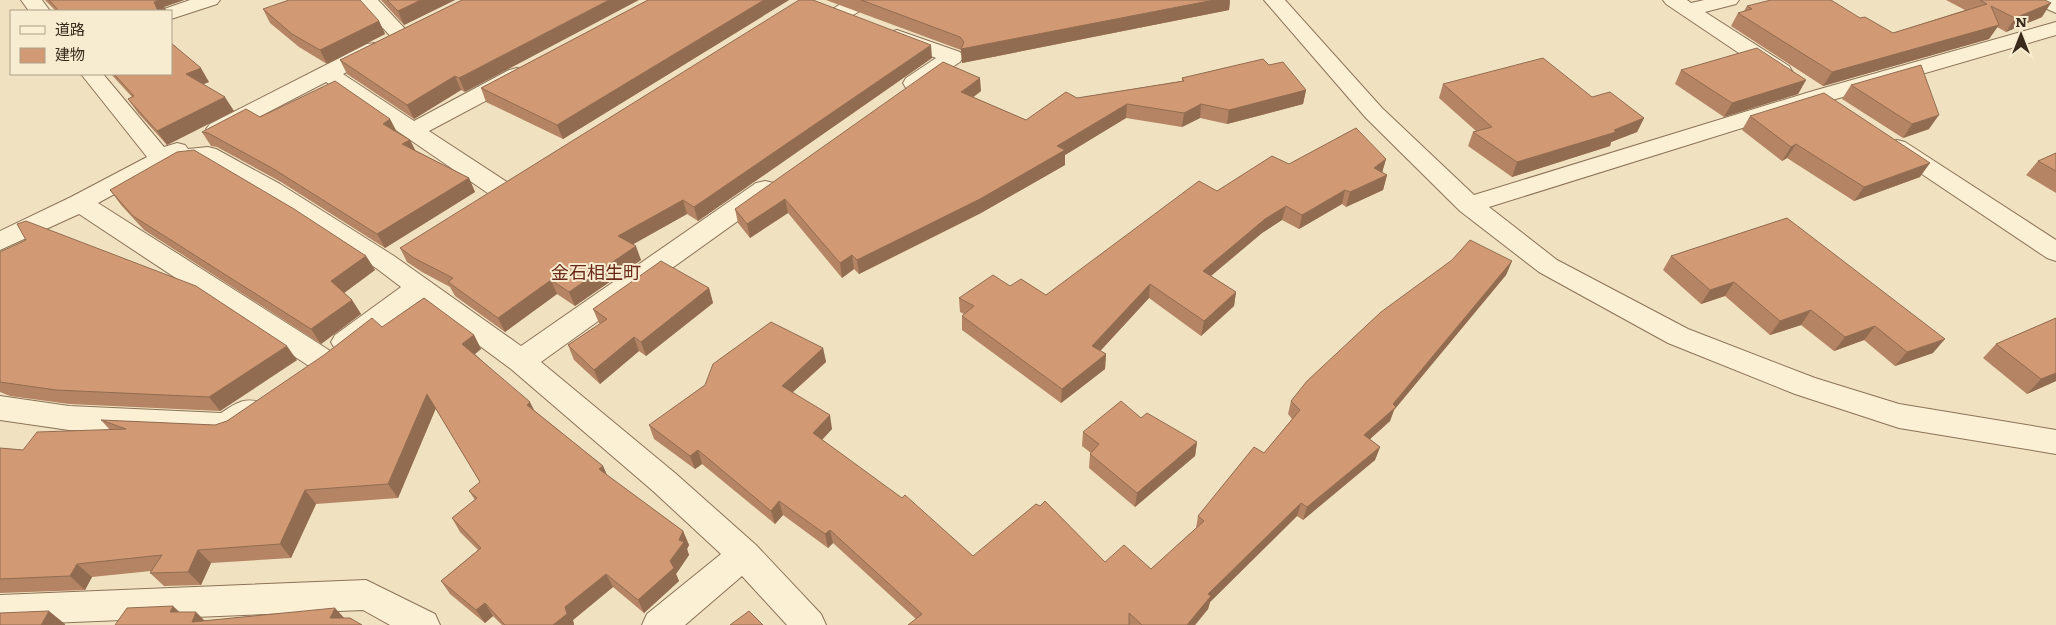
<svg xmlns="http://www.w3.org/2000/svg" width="2056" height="625" font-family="Literata,'Noto Sans JP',serif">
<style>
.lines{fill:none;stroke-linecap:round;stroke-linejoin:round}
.minor-casing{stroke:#8b7257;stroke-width:2}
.minor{fill:#fbefd4;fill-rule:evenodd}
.wall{fill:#b48464}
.shaded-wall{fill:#926c51}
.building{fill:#d19a74;stroke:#926c51}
.labels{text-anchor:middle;stroke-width:4;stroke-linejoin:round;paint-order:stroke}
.quarter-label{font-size:18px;fill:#692a19;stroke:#f7ecd0}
</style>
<rect width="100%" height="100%" fill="#f0e2c0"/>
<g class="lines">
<g class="minor-casing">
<g id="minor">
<path d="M21 0H42L50 11H29Z"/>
<path d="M190 0H220L217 4 171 19V11H162L164 9Z"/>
<path d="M357 0H378L408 32 412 36 408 40 401 42 394 40Z"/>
<path d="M847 0H872C864 11 844 22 831 18L828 14 831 10Z"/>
<path d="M1264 0H1285L1382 108 1474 195 1813 91 2056 22V35L1829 101 1489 207 1557 260 1688 329 1815 378 1899 404 2056 430V454L1899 428 1795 394 1668 343 1539 272 1460 211 1366 118Z"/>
<path d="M1663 0H1687L1691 3 1704 0H1739L1736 4 1705 12 1789 66 1792 71 1789 76 1781 78 1773 76 1666 4Z"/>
<path d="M2033 0H2056V13L2036 4Z"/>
<path d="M897 30 960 52 963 57 960 62C944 72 925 92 906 88L903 83 906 78 936 58 890 40 886 36 890 32Z"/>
<path d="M375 43 383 44 386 49 383 54 343 74 414 121 509 70 517 68 525 70 528 75 525 80 429 131 510 184 513 190 510 196 501 198 492 196 326 82 226 134 218 136 210 134 206 129 210 124 367 44Z"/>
<path d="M81 74H103L164 147 177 143 185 145 188 149 208 147 216 149 280 184 394 256 521 346 756 183 765 181 774 183 777 189 774 195 541 362 675 473 756 545 821 614 826 625H787L742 576 685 625H642L647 614 721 554 653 491 511 369 419 301 355 349 345 352 335 349 331 342 335 335 401 287 376 268 262 196 204 162 166 166 98 203 332 352 336 360 332 368 322 371 312 368 79 214 0 250V231L71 197 147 157Z"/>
<path d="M1897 140 1905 142 2056 240V261L2047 258 1889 152 1885 147 1889 142Z"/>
<path d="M0 396 69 406 221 413C235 404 244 397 260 402L264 410C257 424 241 432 226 437L69 430 0 420Z"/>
<path d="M366 580 435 614 440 625H390L363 610 0 625V595Z"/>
</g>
</g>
<use href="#minor" class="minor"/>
</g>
<g class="wall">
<path d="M45 0H184L164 7 167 11H56Z"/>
<path d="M381 0H455L404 25Z"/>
<path d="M462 0 465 92 461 90 414 119 347 74 340 60Z"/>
<path d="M648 0H789L563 139 486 102 481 88Z"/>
<path d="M826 0H1230L1229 10 962 63 961 50Z"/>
<path d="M1946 0H2045L2042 17 2006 32 1997 27 1989 39 1823 86 1731 26 1738 13 1744 11 1747 6 1860 18 1893 33 1965 10Z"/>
<path d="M263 9 379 21 385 34 327 64 299 47 270 23Z"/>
<path d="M174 45 209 82 203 84 234 111 167 145 138 113 128 99 132 97 111 74H171Z"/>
<path d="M932 58 698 221 687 214 633 244 641 260 575 306 557 294 505 332 455 296 450 287 422 272 407 262 400 248Z"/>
<path d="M1269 65 1306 90 1303 104 1227 124 1200 118 1182 127 1126 118 1065 155V165L981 213 859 274 854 269 842 278 788 213 750 238 738 223 735 209 981 91 973 97 1026 120 1077 98 1182 81V78Z"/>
<path d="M1681 70 1806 80 1798 94 1724 117 1675 84Z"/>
<path d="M1443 84 1592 97 1644 118 1637 132 1611 142 1610 146 1512 177 1468 146 1473 132 1476 131 1439 98Z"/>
<path d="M1851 85 1929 129 1903 138 1842 99Z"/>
<path d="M1750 116 1920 177 1854 201 1787 158 1782 161 1742 130Z"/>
<path d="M260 117 390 119 397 132 410 140 415 150 469 178 475 192 385 248 281 182 217 147 211 146 202 132Z"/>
<path d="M2056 153V193L2026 175 2038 161Z"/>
<path d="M1386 159 1382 172 1387 175 1383 190 1346 207 1342 204 1299 229 1282 220 1262 233 1211 276 1236 292 1234 306 1201 336 1149 298 1100 351 1106 354 1105 369 1061 403 962 330V316L964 314 960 312 959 298 1010 286 1046 295 1217 191 1289 164Z"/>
<path d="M110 190 366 256 375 270 344 293 352 300 361 314 321 344 144 230 121 205Z"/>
<path d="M1787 218 1933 353 1895 366 1864 340 1834 351 1801 325 1770 335 1725 296 1701 304 1663 270 1671 256Z"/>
<path d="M0 252 297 360 220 411 69 404 10 396 0 392Z"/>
<path d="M1512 261 1506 275 1394 410 1390 421 1370 439 1380 447 1375 460 1303 520 1297 516 1210 602 1208 609 1195 625H908L916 619 833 543 828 548 783 515 775 524 702 464 695 469 654 439 649 425 823 348 826 362 793 392 832 429 822 440 973 556 1105 562 1151 569 1196 528 1198 516 1264 453 1292 419 1288 414 1291 401Z"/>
<path d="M709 288 713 303 646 356 639 351 600 384 574 360 568 345 600 324 599 323 593 309Z"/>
<path d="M2056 318V381L2027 394 1983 358 1996 344Z"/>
<path d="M382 327 474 335 481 349 475 354 535 411 603 466 607 475 683 531 689 545 687 549 689 555 676 574 679 581 644 613 613 587 573 620 574 625H502L493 616 485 623 450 594 441 581 478 550 460 532 452 518 475 500 469 491 480 482 436 408 398 498 316 504 291 558 211 563 201 585 164 586 150 573 151 571 92 577 85 590 0 593V448L23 450 110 430 101 420 215 425 227 421Z"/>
<path d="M1141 418 1197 442 1195 456 1135 507 1089 468 1090 454 1091 453 1082 446 1083 432Z"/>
</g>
<g class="shaded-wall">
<path d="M153 0H184L164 7 167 11H158Z"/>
<path d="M421 0H455L404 25 398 11Z"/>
<path d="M609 0H639L465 92 459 78Z"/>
<path d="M764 0H789L563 139 557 125Z"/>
<path d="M1214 0H1230L1229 10 962 63 961 49Z"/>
<path d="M2051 3 2042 17 2006 32 2015 18Z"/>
<path d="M379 21 385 34 327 64 320 50Z"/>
<path d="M1999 25 1989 39 1823 86 1832 72Z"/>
<path d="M931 45 932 58 698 221 694 207Z"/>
<path d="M201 68 209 82 194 88 186 74Z"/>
<path d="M455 76 461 90 414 119 407 105Z"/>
<path d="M980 78 981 91 962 106 961 92Z"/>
<path d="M1806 80 1798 94 1724 117 1732 103Z"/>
<path d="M1306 90 1303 104 1227 124 1229 110Z"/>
<path d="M225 97 234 111 167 145 157 131Z"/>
<path d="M1127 104 1126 118 1065 155V165L981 213 859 274 857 260 1057 146Z"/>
<path d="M1201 104 1200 118 1182 127 1184 113Z"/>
<path d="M1939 115 1929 129 1903 138 1912 124Z"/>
<path d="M1644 118 1637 132 1611 142 1610 146 1512 177 1517 162 1614 130Z"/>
<path d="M390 119 397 133 383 124Z"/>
<path d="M410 140 417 154 402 144Z"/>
<path d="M1796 144 1787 158 1782 161 1791 147Z"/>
<path d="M1386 159 1382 173 1374 168Z"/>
<path d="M1930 163 1920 177 1854 201 1864 187Z"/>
<path d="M1387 175 1383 190 1346 207 1350 192Z"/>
<path d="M469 178 475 192 385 248 377 234Z"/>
<path d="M1345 190 1342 204 1299 229 1302 215Z"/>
<path d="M785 199 788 213 750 238 747 224Z"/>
<path d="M683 200 687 214 623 250 618 236Z"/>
<path d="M1286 206 1282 220 1262 233 1200 285 1203 271 1265 219Z"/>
<path d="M636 246 641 260 575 306 569 292Z"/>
<path d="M852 255 854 269 842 278 840 263Z"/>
<path d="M366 256 375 270 340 296 331 281Z"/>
<path d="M1512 261 1506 275 1394 410 1390 421 1359 449 1364 435 1393 404Z"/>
<path d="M551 280 557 294 505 332 498 318Z"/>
<path d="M1734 282 1725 296 1701 304 1710 290Z"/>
<path d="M1150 284 1149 298 1091 361 1092 346Z"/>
<path d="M709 288 713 303 646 356 641 342Z"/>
<path d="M1236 292 1234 306 1201 336 1204 321Z"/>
<path d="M352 300 361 314 321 344 311 329Z"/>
<path d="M1811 310 1801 325 1770 335 1780 321Z"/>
<path d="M1875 326 1864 340 1834 351 1845 337Z"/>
<path d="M474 335 481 349 470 358 462 344Z"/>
<path d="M634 337 639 351 600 384 594 370Z"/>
<path d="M1945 339 1933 353 1895 366 1907 352Z"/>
<path d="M287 346 297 360 220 411 209 397Z"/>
<path d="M823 348 826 362 785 399 782 386Z"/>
<path d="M1106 354 1105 369 1061 403 1062 389Z"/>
<path d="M2056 373V381L2027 394 2041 379Z"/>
<path d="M427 394 436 408 398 498 388 484Z"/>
<path d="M530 402 537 416 527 405Z"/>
<path d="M830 415 832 429 816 446 813 433Z"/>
<path d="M1197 442 1195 456 1135 507 1137 493Z"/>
<path d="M1380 447 1375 460 1303 520 1307 507Z"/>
<path d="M698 450 702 464 695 469 690 456Z"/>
<path d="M603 466 609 480 599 469Z"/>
<path d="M305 490 316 504 291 558 280 544Z"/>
<path d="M779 501 783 515 775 524 771 511Z"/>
<path d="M1301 503 1297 516 1210 602 1208 609 1195 625H1187L1208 594Z"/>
<path d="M830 530 833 543 828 548 825 534Z"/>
<path d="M683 531 689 545 687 549 689 555 676 574 679 581 644 613 638 600 670 561 679 540Z"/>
<path d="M198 550 211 563 201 585 188 572Z"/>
<path d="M77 564 92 577 85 590 70 576Z"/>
<path d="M606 574 613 587 573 620 574 625H553L565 607Z"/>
<path d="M485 603 493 616 485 623 476 610Z"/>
<path d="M173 606 187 619 170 612Z"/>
<path d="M335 608 347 621 330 618Z"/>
<path d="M49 611 65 624V625H41Z"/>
<path d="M196 612 209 625 192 622Z"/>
</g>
<g class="building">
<path d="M49 0H158L154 2 158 11H59Z"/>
<path d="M289 0H360L379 21 320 50 292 34 263 9Z"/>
<path d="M387 0H421L398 11Z"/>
<path d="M462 0H609L459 78 455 76 407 105 340 60Z"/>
<path d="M648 0H764L557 125 481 88Z"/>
<path d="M799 0H813L931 45 694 207 683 200 618 236 636 246 569 292 551 280 498 318 448 282 453 278 414 258 400 248Z"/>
<path d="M861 0H1214L961 49 964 42 960 37Z"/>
<path d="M1771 0H1831L1860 18 1865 17 1893 33 1987 4 1980 0H2045L2051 3 2015 18 1991 6 1999 25 1832 72 1738 13 1752 9 1747 6Z"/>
<path d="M171 43 201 68 186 74 225 97 157 131 128 99 134 96 114 74H171Z"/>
<path d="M1757 48 1806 80 1732 103 1681 70Z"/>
<path d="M1543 58 1592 97 1610 92 1644 118 1614 130 1616 132 1517 162 1473 132 1492 127 1443 84Z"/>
<path d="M1263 59 1269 65 1283 62 1306 90 1229 110 1201 104 1184 113 1127 104 1057 146 1065 150 980 199 857 260 852 255 840 263 785 199 747 224 735 209 943 62 980 78 961 92 1026 120 1066 92 1077 98 1184 81 1182 78Z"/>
<path d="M1921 65 1939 115 1912 124 1851 85Z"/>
<path d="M335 81 390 119 383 124 410 140 402 144 469 178 377 234 272 168 208 133 202 132 246 109 260 117Z"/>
<path d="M1824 93 1930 163 1864 187 1796 144 1791 147 1750 116Z"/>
<path d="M1356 128 1386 159 1374 168 1387 175 1350 192 1345 190 1302 215 1286 206 1265 219 1203 271 1236 292 1204 321 1150 284 1092 346 1106 354 1062 389 962 316 974 306 959 298 993 275 1010 286 1021 279 1046 295 1199 181 1217 191 1272 156 1289 164Z"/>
<path d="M194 150 294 209 366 256 331 281 352 300 311 329 133 216 110 190 177 152Z"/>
<path d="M2056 153V171L2038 161Z"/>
<path d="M1787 218 1945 339 1907 352 1875 326 1845 337 1811 310 1780 321 1734 282 1710 290 1671 256Z"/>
<path d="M26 221 196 286 287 346 209 397 56 390 0 382V252L26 240 17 224Z"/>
<path d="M1470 240 1512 261 1393 404 1396 407 1364 435 1380 447 1307 507 1301 503 1208 594 1211 596 1187 625H1142L1129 613V625H908L922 614 830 530 825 534 779 501 771 511 698 450 690 456 649 425 705 385 713 364 771 322 823 348 782 386 830 415 813 433 902 498 905 495 973 556 1036 504 1040 506 1045 501 1105 562 1124 545 1151 569 1204 521 1198 516 1254 447 1264 453 1300 410 1291 401 1307 381 1381 312 1452 260Z"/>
<path d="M661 261 709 288 641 342 634 337 594 370 568 345 607 319 593 309Z"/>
<path d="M424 298 474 335 462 344 530 402 527 405 603 466 599 469 683 531 679 540 684 542 670 561 674 568 638 600 606 574 565 607 567 614 553 625H505L485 603 476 610 441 581 481 548 452 518 477 498 469 491 480 482 427 394 388 484 305 490 280 544 198 550 188 572 150 573 162 555 77 564 70 576 0 579V448L23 450 37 432 126 429 101 420 215 425 227 421 324 355 372 318 382 327Z"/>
<path d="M2056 318V373L2041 379 1996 344Z"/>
<path d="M1121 401 1141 418 1147 413 1197 442 1137 493 1090 454 1099 444 1083 432Z"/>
<path d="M173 606 170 612H196L192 622 335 608 330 618H350L362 625H115L127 608Z"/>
<path d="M49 611 41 625H0V613Z"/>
<path d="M749 611 763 625H730Z"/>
</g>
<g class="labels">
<g class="quarter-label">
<text x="596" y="279">金石相生町</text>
</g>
</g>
<rect x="10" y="10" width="162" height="65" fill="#f7ecd0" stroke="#ab9e88"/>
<rect x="20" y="26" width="25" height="8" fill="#fbefd4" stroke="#ab9e88"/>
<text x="55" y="35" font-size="15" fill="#3a2a1c">道路</text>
<rect x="20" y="48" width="25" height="15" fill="#d19a74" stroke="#ab9e88"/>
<text x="55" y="60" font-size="15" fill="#3a2a1c">建物</text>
<g transform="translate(2021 35)" stroke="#f7ecd0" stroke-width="4" paint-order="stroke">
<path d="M0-4L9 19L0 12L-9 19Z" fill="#3a2a1c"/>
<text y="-8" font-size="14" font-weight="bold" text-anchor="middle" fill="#3a2a1c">N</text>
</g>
</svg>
